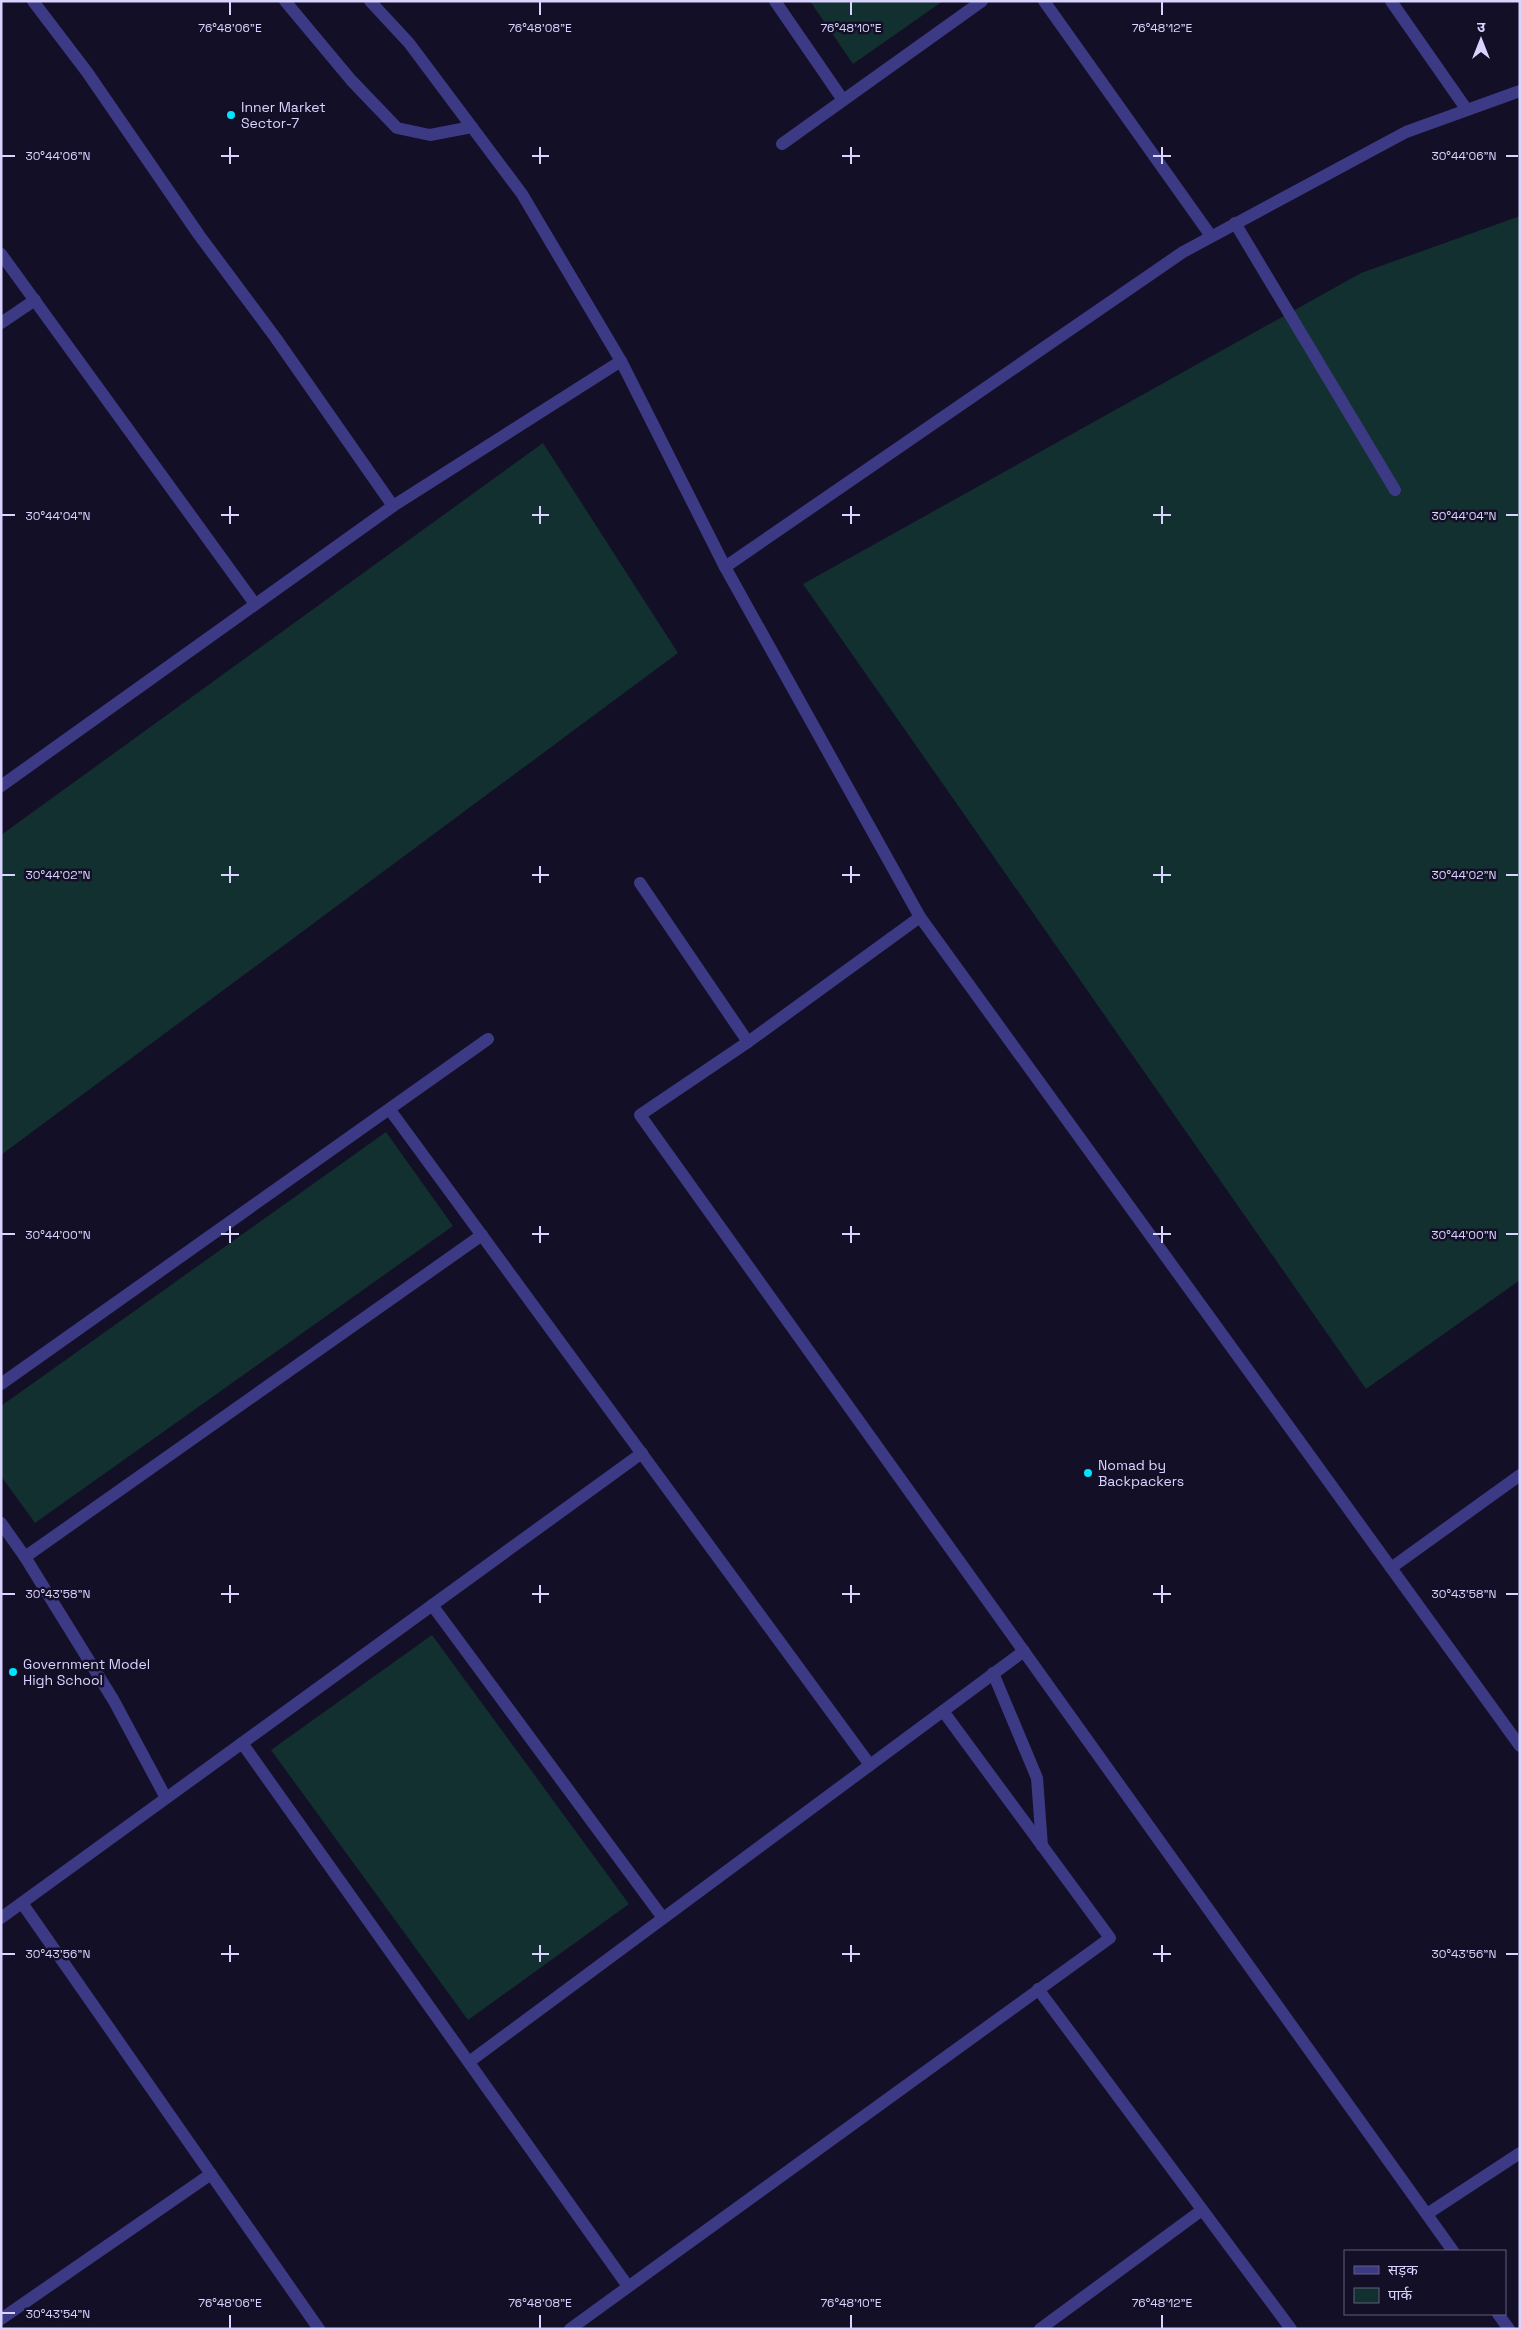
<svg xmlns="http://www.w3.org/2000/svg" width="1521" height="2330" font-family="'Space Grotesk','Noto Sans Devanagari',sans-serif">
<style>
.green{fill:#12302f}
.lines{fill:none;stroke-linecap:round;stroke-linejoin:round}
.minor{stroke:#3d3a85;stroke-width:12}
.ticks{fill:none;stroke:#d9d4ff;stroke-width:2}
.poi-dot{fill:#00e5ff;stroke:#130f26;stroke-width:2}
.labels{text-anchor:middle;stroke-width:5;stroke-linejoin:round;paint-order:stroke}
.poi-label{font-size:14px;fill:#d9d4ff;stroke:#130f26;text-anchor:start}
.ticks-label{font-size:12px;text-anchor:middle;fill:#d9d4ff;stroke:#130f26;stroke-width:5;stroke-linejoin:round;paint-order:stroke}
</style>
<rect width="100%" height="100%" fill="#130f26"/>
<g class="green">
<path d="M810 1H943L853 64Z"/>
<path d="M1520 216V1280L1366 1389 803 584 1361 273Z"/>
<path d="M543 443 678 653 1 1155V835Z"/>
<path d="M386 1132 453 1226 35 1523 1 1476V1406Z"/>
<path d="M432 1635 629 1904 468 2020 271 1750Z"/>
</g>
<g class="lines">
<g class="minor">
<path d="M33 1 87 72 199 235 275 337 393 506"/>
<path d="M285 1 351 80 397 128 430 135 472 127"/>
<path d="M370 1 409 43 522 194 621 361 725 567 920 917 1520 1746"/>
<path d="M775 1 843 100"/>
<path d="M1044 1 1211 236"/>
<path d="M1391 1 1467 110"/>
<path d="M782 144 982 1"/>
<path d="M1235 223 1395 490"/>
<path d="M1 254 255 604"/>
<path d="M1 323 35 300"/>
<path d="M725 567 1183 252 1406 132 1520 91"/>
<path d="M1 786 393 506 621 361"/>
<path d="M640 883 748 1042"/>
<path d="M920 917 748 1042 640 1115 1453 2251"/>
<path d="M390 1110 870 1765"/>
<path d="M1 1384 488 1039"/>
<path d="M1 1523 25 1557 482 1235"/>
<path d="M25 1557 114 1701 166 1798"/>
<path d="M1391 1568 1520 1475"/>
<path d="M432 1605 663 1918"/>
<path d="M993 1673 1037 1778 1042 1846"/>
<path d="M242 1743 627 2285"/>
<path d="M22 1903 319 2329"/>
<path d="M1 1918 642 1453"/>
<path d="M1038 1989 1291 2329"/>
<path d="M469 2062 1024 1651"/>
<path d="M1427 2214 1520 2153"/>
<path d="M1498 2314 1509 2329"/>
<path d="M1 2319 211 2174"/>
<path d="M570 2329 1110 1938 943 1711"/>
<path d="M1040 2329 1202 2210"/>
</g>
</g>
<path class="ticks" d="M230 2V15M540 2V15M851 2V15M1162 2V15M230 147V164M540 147V164M851 147V164M1162 147V164M2 156H15M221 156H239M532 156H549M842 156H860M1153 156H1171M1506 156H1518M230 506V524M540 506V524M851 506V524M1162 506V524M2 515H15M221 515H239M532 515H549M842 515H860M1153 515H1171M1506 515H1518M230 866V883M540 866V883M851 866V883M1162 866V883M2 875H15M221 875H239M532 875H549M842 875H860M1153 875H1171M1506 875H1518M230 1226V1243M540 1226V1243M851 1226V1243M1162 1226V1243M2 1234H15M221 1234H239M532 1234H549M842 1234H860M1153 1234H1171M1506 1234H1518M230 1585V1603M540 1585V1603M851 1585V1603M1162 1585V1603M2 1594H15M221 1594H239M532 1594H549M842 1594H860M1153 1594H1171M1506 1594H1518M230 1945V1962M540 1945V1962M851 1945V1962M1162 1945V1962M2 1954H15M221 1954H239M532 1954H549M842 1954H860M1153 1954H1171M1506 1954H1518M2 2313H15M230 2315V2328M540 2315V2328M851 2315V2328M1162 2315V2328"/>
<g class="poi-dot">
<circle cx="231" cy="115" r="5"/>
<circle cx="1088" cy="1473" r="5"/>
<circle cx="13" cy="1672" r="5"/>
</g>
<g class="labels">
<g class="poi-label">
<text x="241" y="112">Inner Market<tspan x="241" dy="16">Sector-7</tspan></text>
<text x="1098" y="1470">Nomad by<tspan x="1098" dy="16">Backpackers</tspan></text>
<text x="23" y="1669">Government Model<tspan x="23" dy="16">High School</tspan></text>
</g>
</g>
<g class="ticks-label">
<text x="230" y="32">76°48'06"E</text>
<text x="540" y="32">76°48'08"E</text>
<text x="851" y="32">76°48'10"E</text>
<text x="1162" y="32">76°48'12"E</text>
<text x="58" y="160">30°44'06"N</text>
<text x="1464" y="160">30°44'06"N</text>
<text x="58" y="520">30°44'04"N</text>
<text x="1464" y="520">30°44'04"N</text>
<text x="58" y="879">30°44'02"N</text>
<text x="1464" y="879">30°44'02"N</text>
<text x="58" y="1239">30°44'00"N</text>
<text x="1464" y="1239">30°44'00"N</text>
<text x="58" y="1598">30°43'58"N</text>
<text x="1464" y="1598">30°43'58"N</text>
<text x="58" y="1958">30°43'56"N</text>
<text x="1464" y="1958">30°43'56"N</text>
<text x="230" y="2307">76°48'06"E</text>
<text x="540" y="2307">76°48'08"E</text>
<text x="851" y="2307">76°48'10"E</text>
<text x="1162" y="2307">76°48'12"E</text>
<text x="58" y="2318">30°43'54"N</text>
</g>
<rect width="1521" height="2330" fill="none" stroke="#d9d4ff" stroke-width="5"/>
<rect x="1344" y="2250" width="162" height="65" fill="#130f26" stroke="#625e7d"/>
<rect x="1354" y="2266" width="25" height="8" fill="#3d3a85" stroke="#625e7d"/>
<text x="1388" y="2275" font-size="15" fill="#d9d4ff">सड़क</text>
<rect x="1354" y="2288" width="25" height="15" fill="#12302f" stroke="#625e7d"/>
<text x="1388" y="2300" font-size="15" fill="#d9d4ff">पार्क</text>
<g transform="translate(1481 40)" stroke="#130f26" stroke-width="4" paint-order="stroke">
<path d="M0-4L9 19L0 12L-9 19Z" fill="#d9d4ff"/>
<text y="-8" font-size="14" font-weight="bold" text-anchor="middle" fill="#d9d4ff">उ</text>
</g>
</svg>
